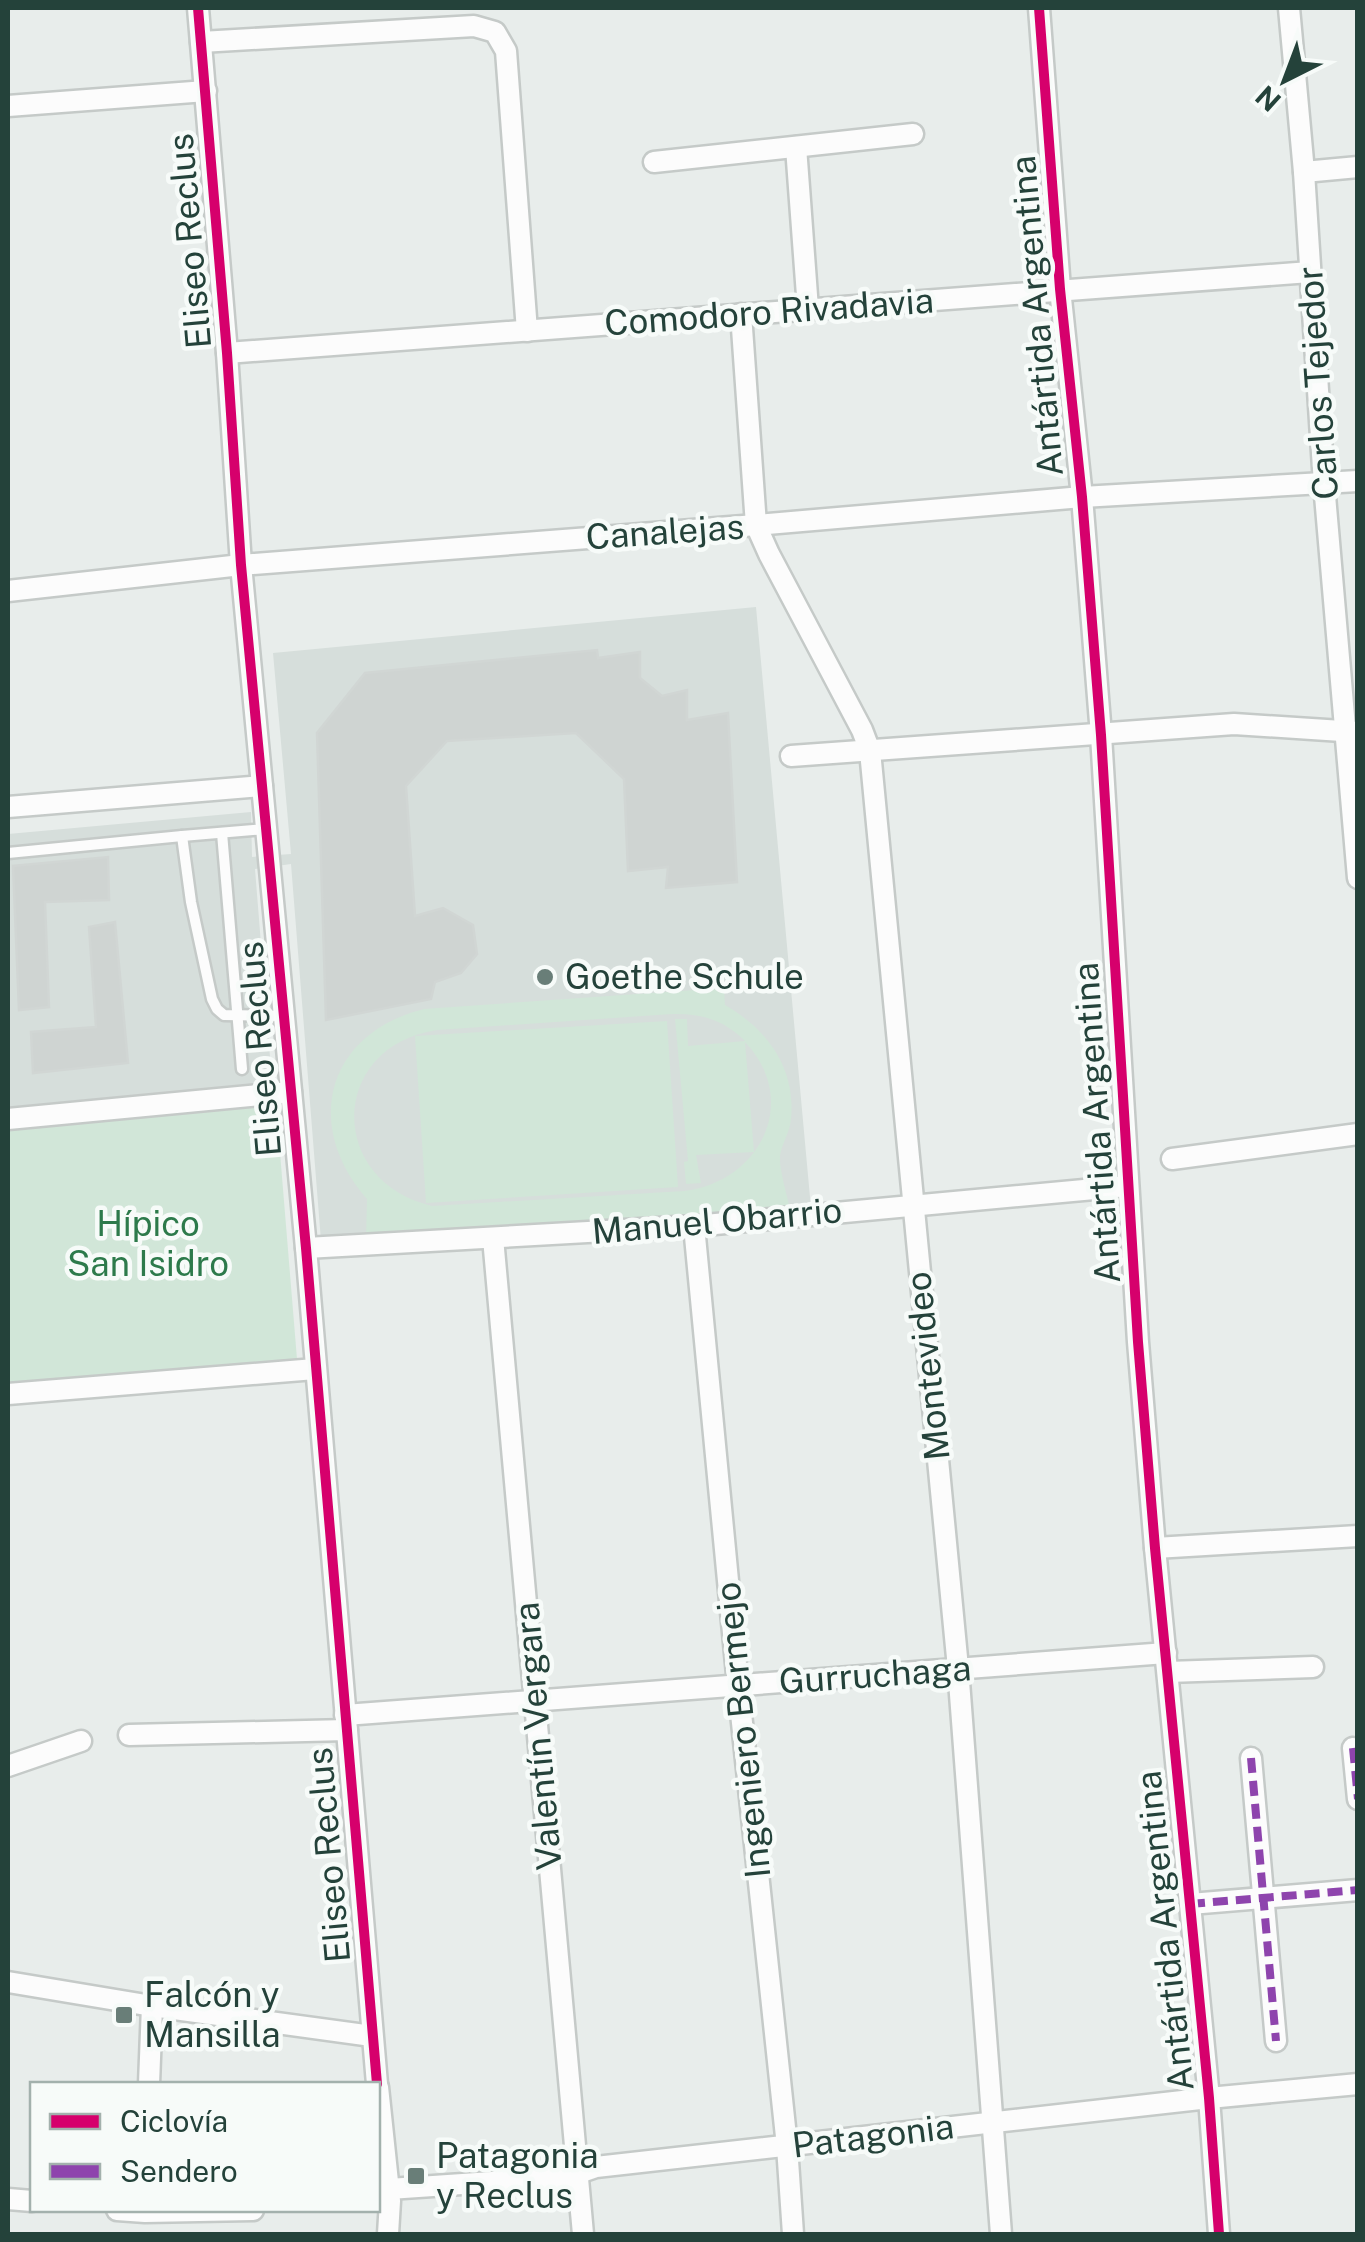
<svg xmlns="http://www.w3.org/2000/svg" width="1365" height="2242" font-family="'Public Sans',sans-serif">
<style>
.built{fill:#d6dedb}
.green{fill:#d1e6d8;fill-rule:evenodd}
.building{fill:#cfd4d2;stroke:#d1d6d4;stroke-width:2.5}
.lines{fill:none;stroke-linecap:round;stroke-linejoin:round}
.service-casing{stroke:#c5cac8;stroke-width:15}
.minor-casing{stroke:#c5cac8;stroke-width:25}
.service{stroke:#fcfcfc;stroke-width:10}
.minor{stroke:#fcfcfc;stroke-width:20}
.quiet{stroke:#8e44ad;stroke-width:8;stroke-dasharray:15 8;stroke-linecap:butt}
.cycleway-casing{stroke:#f7fbf9;stroke-width:16}
.cycleway{stroke:#d6006c;stroke-width:10}
.poi-dot{fill:#697e78;stroke:#f7fbf9;stroke-width:4}
.labels{text-anchor:middle;stroke-width:9;stroke-linejoin:round;paint-order:stroke}
.street-label{font-size:35px;fill:#24423a;stroke:#f7fbf9}
.poi-label{font-size:35px;fill:#24423a;stroke:#f7fbf9;text-anchor:start}
.park-label{font-size:35px;fill:#2d7a4b;stroke:#f7fbf9}
</style>
<rect width="100%" height="100%" fill="#e8edeb"/>
<path class="built" d="M756 607 811 1208 321 1241 291 864 255 869 272 1082 8 1107V834L251 812 252 857 291 854 273 653Z"/>
<g class="green">
<path d="M724 988 725 1005C767 1029 796 1068 791 1119 790 1132 782 1143 780 1156 779 1169 787 1195 790 1209L366 1238 367 1199C302 1125 327 1033 424 1009ZM672 1014C701 1013 724 1020 745 1041L688 1046 687 1019H675L688 1161 684 1162 686 1184 701 1183 696 1155 754 1152 745 1042C801 1101 760 1182 684 1191L432 1206C326 1181 329 1046 437 1030Z"/>
<path d="M667 1021 678 1187 426 1203 415 1036Z"/>
<path d="M276 1104 297 1359 8 1384V1129Z"/>
</g>
<g class="building">
<path d="M597 650 598 658 640 652V678L662 696 687 690V720L728 713 737 882 666 888 668 867 628 871 624 779 576 733 447 741 406 786 415 916 443 908 473 925 477 954 461 973 435 982 431 999 326 1020 317 733 365 673Z"/>
<path d="M108 857 109 900 45 902 49 1007 19 1010 13 866Z"/>
<path d="M115 922 128 1063 33 1073 31 1032 96 1027 89 927Z"/>
</g>
<g class="lines">
<g class="service-casing">
<g id="service">
<path d="M222 833 242 1069"/>
<path d="M182 836 266 829"/>
<path d="M8 853 182 836 191 902 212 999 217 1009 224 1015 284 1016"/>
</g>
</g>
<g class="minor-casing">
<g id="minor">
<path d="M198 8 227 353 241 565 306 1248 377 2084"/>
<path d="M1039 8 1060 289 1082 497 1101 735 1138 1342 1155 1548 1209 2098 1219 2234"/>
<path d="M1289 8 1304 172 1324 484 1358 878"/>
<path d="M201 42 474 26 495 32 506 51 527 331"/>
<path d="M8 106 206 91"/>
<path d="M796 147 808 309"/>
<path d="M654 162 913 134"/>
<path d="M1304 172 1358 167"/>
<path d="M741 314 756 525 769 554 862 730 870 751 958 1668 1001 2234"/>
<path d="M227 353 1310 272"/>
<path d="M8 591 241 565 756 525 1082 497 1358 481"/>
<path d="M791 756 1234 724 1357 732"/>
<path d="M8 807 262 786"/>
<path d="M8 1119 291 1092"/>
<path d="M1172 1159 1358 1134"/>
<path d="M694 1226 738 1685 787 2146 793 2234"/>
<path d="M493 1238 583 2234"/>
<path d="M306 1248 694 1226 1127 1186"/>
<path d="M8 1394 315 1369"/>
<path d="M1155 1548 1358 1536"/>
<path d="M1168 1672 1313 1667"/>
<path d="M345 1715 1166 1653"/>
<path d="M129 1735 347 1730"/>
<path d="M1353 1748 1358 1799"/>
<path d="M1251 1758 1276 2041"/>
<path d="M8 1766 81 1741"/>
<path d="M1190 1904 1358 1890"/>
<path d="M8 1982 152 2006 372 2036"/>
<path d="M149 2084 152 2006"/>
<path d="M378 2087 390 2201 388 2234"/>
<path d="M389 2189 567 2177 596 2167 1209 2098 1358 2084"/>
<path d="M8 2199 32 2201"/>
<path d="M117 2210 145 2212 253 2210"/>
</g>
</g>
<use href="#service" class="service"/>
<use href="#minor" class="minor"/>
<g class="quiet">
<path d="M1353 1748 1358 1799"/>
<path d="M1251 1758 1276 2041"/>
<path d="M1190 1904 1358 1890"/>
</g>
<g class="cycleway-casing">
<g id="cycleway">
<path d="M198 8 227 353 241 565 306 1248 377 2084"/>
<path d="M1039 8 1060 289 1082 497 1101 735 1138 1342 1155 1548 1209 2098 1219 2234"/>
</g>
</g>
<use href="#cycleway" class="cycleway"/>
</g>
<g class="poi-dot">
<circle cx="545" cy="977" r="10"/>
<rect x="114" y="2005" width="20" height="20" rx="5"/>
<rect x="406" y="2166" width="20" height="20" rx="5"/>
</g>
<g class="labels">
<g class="street-label">
<text transform="translate(190 241) rotate(-95)" y="12">Eliseo Reclus</text>
<text transform="translate(769 312) rotate(-4)" y="12">Comodoro Rivadavia</text>
<text transform="translate(1037 316) rotate(-95)" y="12">Antártida Argentina</text>
<text transform="translate(1318 383) rotate(-94)" y="12">Carlos Tejedor</text>
<text transform="translate(665 532) rotate(-4)" y="12">Canalejas</text>
<text transform="translate(260 1049) rotate(-95)" y="12">Eliseo Reclus</text>
<text transform="translate(1097 1123) rotate(-94)" y="12">Antártida Argentina</text>
<text transform="translate(717 1221) rotate(-5)" y="12">Manuel Obarrio</text>
<text transform="translate(928 1366) rotate(-96)" y="12">Montevideo</text>
<text transform="translate(875 1675) rotate(-4)" y="12">Gurruchaga</text>
<text transform="translate(743 1730) rotate(-96)" y="12">Ingeniero Bermejo</text>
<text transform="translate(538 1736) rotate(-95)" y="12">Valentín Vergara</text>
<text transform="translate(329 1855) rotate(-95)" y="12">Eliseo Reclus</text>
<text transform="translate(1165 1931) rotate(-96)" y="12">Antártida Argentina</text>
<text transform="translate(873 2136) rotate(-7)" y="12">Patagonia</text>
</g>
<g class="poi-label">
<text x="565" y="989">Goethe Schule</text>
<text x="144" y="2007">Falcón y<tspan x="144" dy="40">Mansilla</tspan></text>
<text x="436" y="2168">Patagonia<tspan x="436" dy="40">y Reclus</tspan></text>
</g>
<g class="park-label">
<text x="148" y="1236">Hípico<tspan x="148" dy="40">San Isidro</tspan></text>
</g>
</g>
<rect width="1365" height="2242" fill="none" stroke="#24423a" stroke-width="20"/>
<rect x="30" y="2082" width="350" height="130" fill="#f7fbf9" stroke="#a3b1ad" stroke-width="2.5"/>
<rect x="50" y="2114" width="50" height="15" fill="#d6006c" stroke="#a3b1ad" stroke-width="2.5"/>
<text x="120" y="2132" font-size="30" fill="#24423a">Ciclovía</text>
<rect x="50" y="2164" width="50" height="15" fill="#8e44ad" stroke="#a3b1ad" stroke-width="2.5"/>
<text x="120" y="2182" font-size="30" fill="#24423a">Sendero</text>
<g transform="translate(1285 80) rotate(222)" stroke="#f7fbf9" stroke-width="8" paint-order="stroke">
<path d="M0-8L18 38L0 25L-18 38Z" fill="#24423a"/>
<text y="-15" font-size="28" font-weight="bold" text-anchor="middle" fill="#24423a">N</text>
</g>
</svg>
